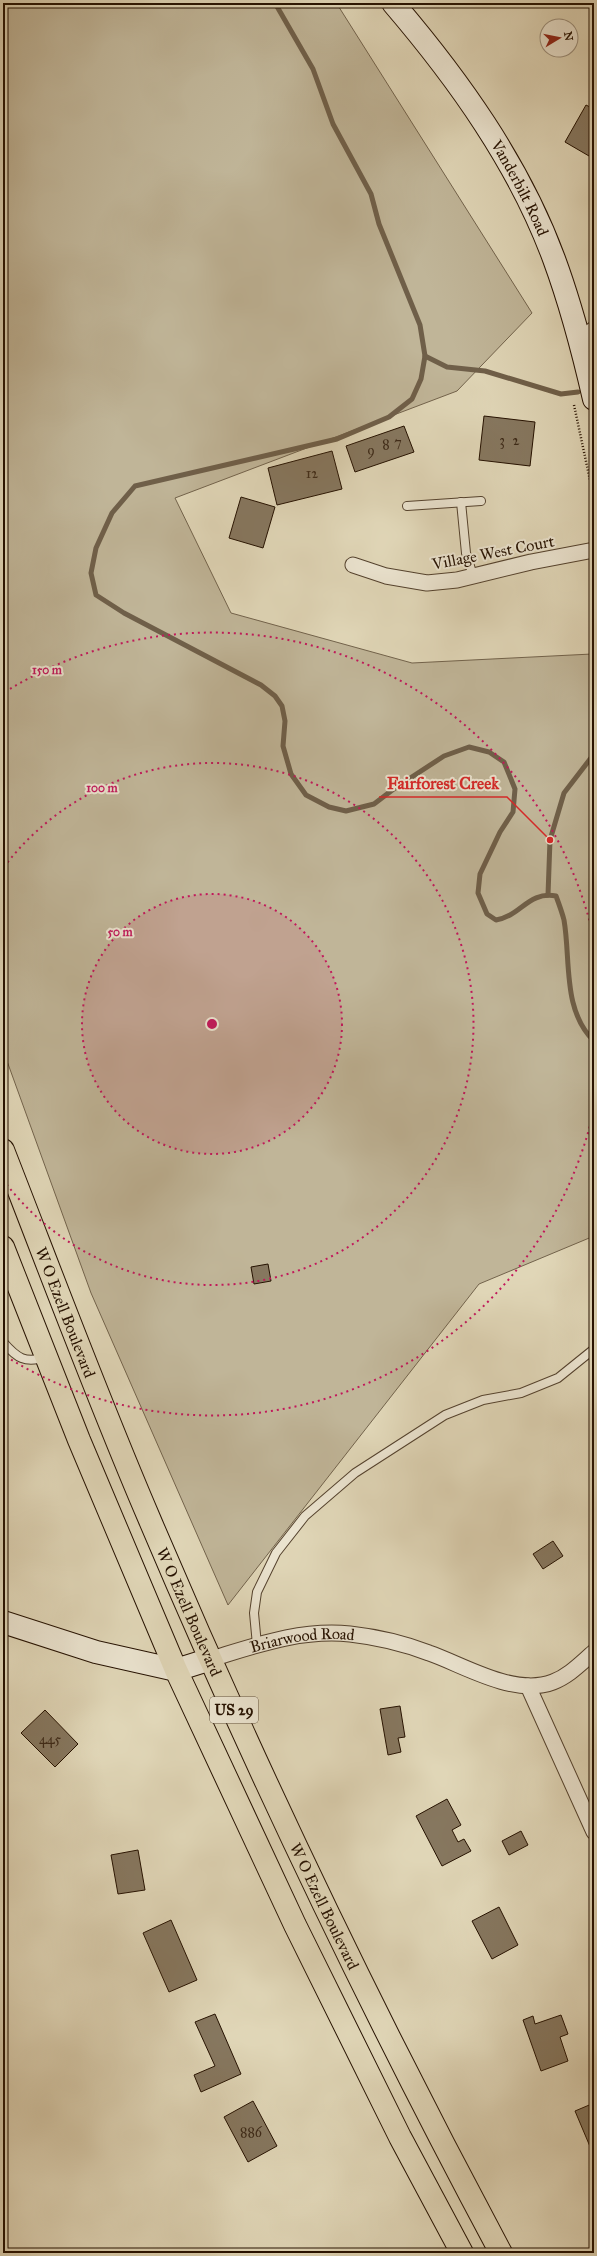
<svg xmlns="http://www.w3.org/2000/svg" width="597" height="2256" font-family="'IM FELL Great Primer',serif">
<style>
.green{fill:#c0b598;stroke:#72634c}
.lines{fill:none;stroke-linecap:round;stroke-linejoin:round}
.stream{stroke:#6f5f49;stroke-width:5}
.building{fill:#86775f;stroke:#251100}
.lane-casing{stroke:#54422e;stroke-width:10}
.street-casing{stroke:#54422e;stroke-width:17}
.secondary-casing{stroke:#251100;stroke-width:24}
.primary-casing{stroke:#251100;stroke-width:24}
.path{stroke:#251100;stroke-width:2.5;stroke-dasharray:1 2;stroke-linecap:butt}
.lane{stroke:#ebe4d0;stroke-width:8}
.street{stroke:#ebe4d0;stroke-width:15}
.secondary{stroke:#ebe4d0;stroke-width:22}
.primary{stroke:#e0d6b7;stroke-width:22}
.ring{fill:none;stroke:#c2185b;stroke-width:2;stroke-dasharray:2 4}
.labels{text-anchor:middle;stroke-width:4;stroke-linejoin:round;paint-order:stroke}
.number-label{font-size:14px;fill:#3d2a18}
.shield{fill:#ebe4d0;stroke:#60503e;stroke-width:1}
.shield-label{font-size:15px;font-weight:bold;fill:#251100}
.street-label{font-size:16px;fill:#251100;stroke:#ebe4d0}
.centre{fill:#c2185b;stroke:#ebe4d0;stroke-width:2}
.ring-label{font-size:12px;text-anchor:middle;font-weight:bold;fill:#c2185b;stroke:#ebe4d0;stroke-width:4;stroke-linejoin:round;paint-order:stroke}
.leader{fill:none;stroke:#d62828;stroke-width:1.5}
.callout-dot{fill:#d62828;stroke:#ebe4d0;stroke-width:1.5}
.callout-label{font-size:17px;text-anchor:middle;font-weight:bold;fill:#d62828;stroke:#ebe4d0;stroke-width:4;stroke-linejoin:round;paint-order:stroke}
</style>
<rect width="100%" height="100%" fill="#e0d6b7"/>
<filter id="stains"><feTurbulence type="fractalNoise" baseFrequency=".005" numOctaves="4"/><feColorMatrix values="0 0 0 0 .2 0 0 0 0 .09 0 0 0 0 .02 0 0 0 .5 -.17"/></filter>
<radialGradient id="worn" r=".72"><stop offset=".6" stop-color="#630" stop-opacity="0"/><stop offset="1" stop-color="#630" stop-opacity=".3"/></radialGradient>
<path class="green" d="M3 3 337 4 532 313 457 391 175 498 231 613 412 663 592 654 594 662V1236L479 1284 228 1605 91 1293 3 1050Z"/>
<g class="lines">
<g class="stream">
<path d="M275 3 313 69 333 124 371 194 379 224 420 325 425 356 421 379 412 399 389 417 337 439 135 486 112 513 96 548 91 573 96 595 124 613 261 685 275 696 282 706 285 721 283 746 291 774 306 795 329 807 346 811 374 804 395 788 444 756 469 747 489 752 504 762 515 789 513 812 500 832 480 874 478 893 487 914 496 920C521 916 528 891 556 896 559 904 562 912 564 920 571 960 562 1010 594 1041"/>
<path d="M425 356 447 367 485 371 561 394 578 392"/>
<path d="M548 895 550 840 564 793 594 754"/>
</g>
</g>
<g class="building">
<path d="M586 105 594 109V146L589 156 565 142Z"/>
<path d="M484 416 535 422 530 466 479 460Z"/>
<path d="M404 426 414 452 355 472 346 446Z"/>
<path d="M332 451 342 489 277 505 268 468Z"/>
<path d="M241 497 275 507 263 548 229 538Z"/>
<path d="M268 1264 271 1281 254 1284 251 1267Z"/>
<path d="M553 1541 563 1556 543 1569 533 1554Z"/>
<path d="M400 1706 405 1737 398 1738 401 1752 388 1755 380 1709Z"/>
<path d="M45 1710 78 1744 55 1767 21 1733Z"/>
<path d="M447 1799 461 1825 452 1830 458 1842 464 1839 471 1851 442 1866 416 1816Z"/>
<path d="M521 1831 528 1845 509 1855 502 1841Z"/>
<path d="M138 1850 145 1890 118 1894 111 1855Z"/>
<path d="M499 1907 518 1945 492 1959 472 1921Z"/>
<path d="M171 1920 197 1980 169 1992 143 1933Z"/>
<path d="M215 2014 241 2074 201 2092 194 2075 215 2066 195 2022Z"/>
<path d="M561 2015 568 2034 560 2037 568 2061 541 2071 523 2020 533 2016 535 2024Z"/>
<path d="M253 2101 277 2146 248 2162 224 2117Z"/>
<path d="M594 2103V2156L575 2111Z"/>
</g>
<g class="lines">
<g class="lane-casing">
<g id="lane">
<path d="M461 502 466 553 473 576"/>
<path d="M407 506 481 501"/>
<path d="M3 1342C17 1358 25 1364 46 1357"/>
<path d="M257 1645 254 1613 257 1592 276 1553 305 1516 355 1473 445 1415 483 1400 521 1393 558 1378 594 1349"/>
</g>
</g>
<g class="street-casing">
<g id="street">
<path d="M580 339 594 329"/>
<path d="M353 565 386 576 427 583 457 580 531 562 594 550"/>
<path id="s1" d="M211 1659C257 1645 301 1629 350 1634 377 1637 403 1643 429 1653 464 1665 514 1697 553 1682 569 1676 581 1663 594 1652"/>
<path d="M528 1686 594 1832"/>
</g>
</g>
<g class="secondary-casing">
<g id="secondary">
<path id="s2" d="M393 3C458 79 519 164 554 259 571 305 583 351 594 399"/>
<path d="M3 1622 96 1652 176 1670 211 1659"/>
</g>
</g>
<g class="primary-casing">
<g id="primary">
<path id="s3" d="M3 1150C51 1273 97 1397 149 1518 255 1768 373 2014 501 2253"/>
<path d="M3 1247 79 1440 176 1670 295 1925 400 2137 462 2253"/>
</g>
</g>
<path class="path" d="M574 405 594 499"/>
<use href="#lane" class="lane"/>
<use href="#street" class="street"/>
<use href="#secondary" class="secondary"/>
<use href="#primary" class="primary"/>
</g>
<circle cx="212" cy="1024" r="130" fill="#c2185b" fill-opacity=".12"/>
<g class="ring">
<circle cx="212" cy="1024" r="130"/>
<path d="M4 867A261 261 0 1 1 4 1181"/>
<path d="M594 1109A391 391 0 0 1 5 1356M5 692A391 391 0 0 1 594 939"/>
</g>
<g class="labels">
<g class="number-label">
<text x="502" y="445">3</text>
<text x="516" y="445">2</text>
<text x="398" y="447">7</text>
<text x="386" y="449">8</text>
<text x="371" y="455">9</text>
<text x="312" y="478">12</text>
<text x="50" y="1744">445</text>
<text x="251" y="2137">886</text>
</g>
<rect class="shield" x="210" y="1697" width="48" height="26" rx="3"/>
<g class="shield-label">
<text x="234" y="1715">US 29</text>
</g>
<g class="street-label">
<text dy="6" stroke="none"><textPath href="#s2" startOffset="225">Vanderbilt Road</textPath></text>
<text transform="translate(493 552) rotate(-11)" y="6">Village West Court</text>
<text dy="6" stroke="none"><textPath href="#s3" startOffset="174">W O Ezell Boulevard</textPath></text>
<text dy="6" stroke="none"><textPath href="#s3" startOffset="498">W O Ezell Boulevard</textPath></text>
<text dy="6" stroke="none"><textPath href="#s1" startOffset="94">Briarwood Road</textPath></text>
<text dy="6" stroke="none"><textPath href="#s3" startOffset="822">W O Ezell Boulevard</textPath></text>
</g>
</g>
<circle cx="212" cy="1024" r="6" class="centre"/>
<g class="ring-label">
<text x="47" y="674">150 m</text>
<text x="102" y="792">100 m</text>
<text x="120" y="936">50 m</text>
</g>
<path class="leader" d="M550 840L507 797H379"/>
<circle class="callout-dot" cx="550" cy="840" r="4"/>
<g class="callout-label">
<text x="443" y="789">Fairforest Creek</text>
</g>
<rect width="597" height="2256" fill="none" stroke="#e0d6b7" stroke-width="16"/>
<rect x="4" y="4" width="589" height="2248" fill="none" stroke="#251100" stroke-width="2"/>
<rect x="8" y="8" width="581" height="2240" fill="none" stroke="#251100"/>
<g transform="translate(559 38) rotate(80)"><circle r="19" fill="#ebe4d0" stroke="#9c907d"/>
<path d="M0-3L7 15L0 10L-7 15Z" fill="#8f2418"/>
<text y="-6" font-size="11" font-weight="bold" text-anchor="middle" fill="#251100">N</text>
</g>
<rect width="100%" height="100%" filter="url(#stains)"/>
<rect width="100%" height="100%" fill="url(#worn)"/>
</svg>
